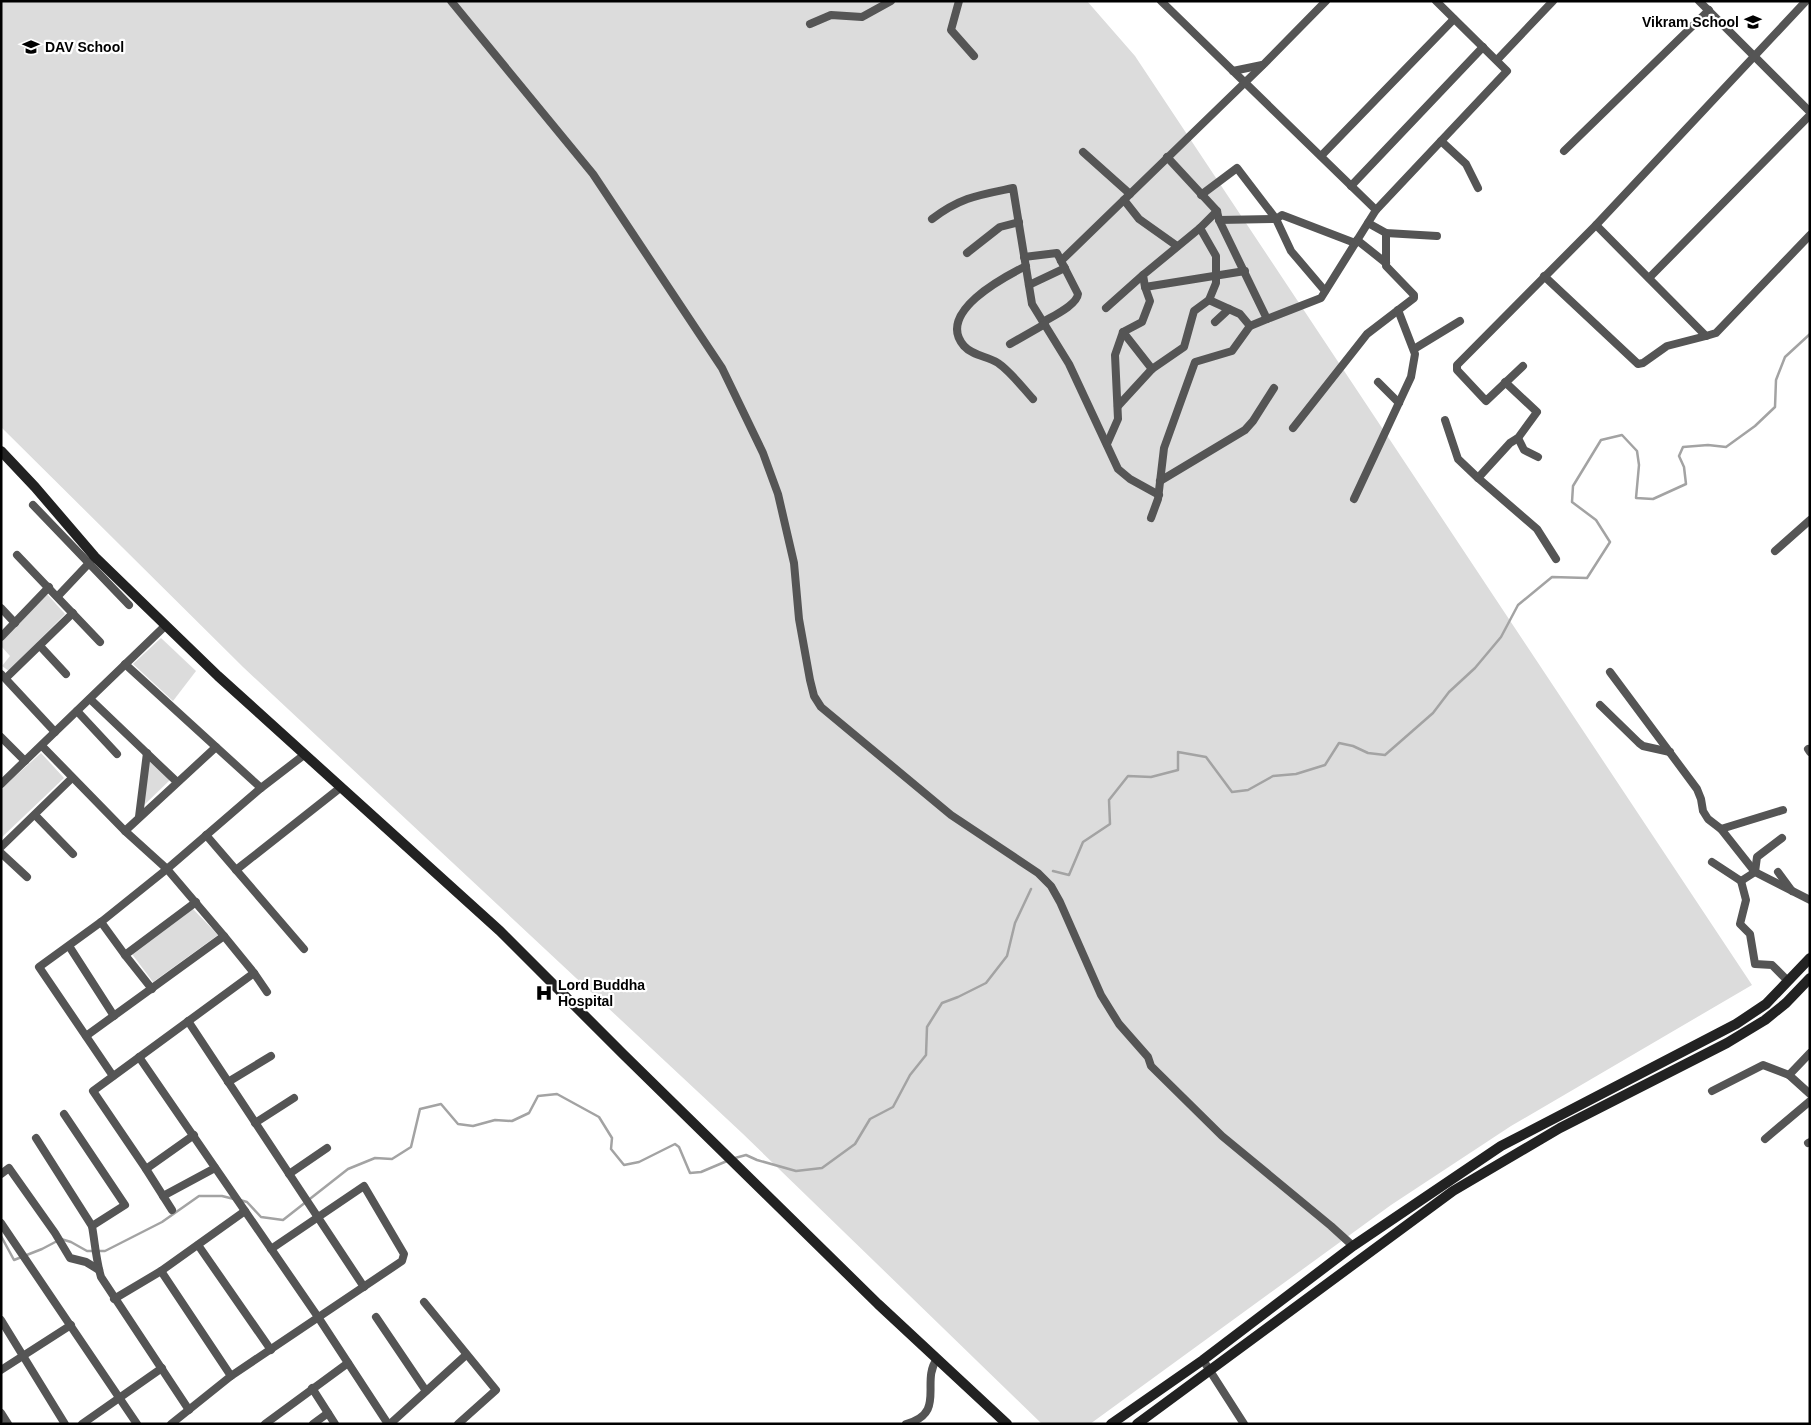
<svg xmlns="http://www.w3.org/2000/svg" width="1811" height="1425" font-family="Helvetica,sans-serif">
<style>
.green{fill:#dcdcdc}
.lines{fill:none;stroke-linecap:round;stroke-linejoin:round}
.stream{stroke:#a3a3a3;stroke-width:2.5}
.street{stroke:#555;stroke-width:8}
.secondary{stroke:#222;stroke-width:10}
.labels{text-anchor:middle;stroke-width:4.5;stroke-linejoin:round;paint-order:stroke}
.poi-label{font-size:14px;font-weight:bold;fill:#000;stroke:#fff;text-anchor:start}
</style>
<rect width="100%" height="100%" fill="#fff"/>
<g class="green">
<path d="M1 1H1087L1135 56 1752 985 1511 1126 1391 1205 1090 1424H1042L742 1133 243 667 1 427Z"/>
<path d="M47 594 65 614 9 671 2 666 10 656 1 646V642Z"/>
<path d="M161 638 196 671 173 701 133 664Z"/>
<path d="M41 753 64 778 1 838V789Z"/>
<path d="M149 759 171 779 142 807Z"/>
<path d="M193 909 218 935 153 982 132 954Z"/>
</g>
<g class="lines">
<g class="stream">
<path d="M1053 871 1069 875 1083 842 1110 824 1109 800 1128 776 1151 777 1178 770V752L1206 757 1232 792 1248 790 1273 776 1296 774 1325 765 1339 743 1353 746 1368 753 1385 755 1433 713 1449 692 1475 668 1501 637 1518 605 1552 577 1587 578 1610 542 1596 520 1572 502 1573 486 1601 440 1622 435 1637 451 1639 465 1636 498 1653 499 1686 484 1684 467 1679 456 1683 447 1708 445 1726 447 1755 426 1775 407 1776 380 1785 357 1810 334"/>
<path d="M735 1158 746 1155 757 1160 796 1171 822 1168 855 1144 870 1119 893 1107 910 1075 926 1055 927 1027 942 1003 958 997 986 983 1007 956 1015 923 1031 889"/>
<path d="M240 1200 247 1202 261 1217 283 1220 348 1169 375 1158 392 1159 411 1147 420 1109 441 1104 458 1124 473 1126 495 1120 512 1121 529 1113 538 1096 557 1094 599 1117 612 1138 611 1149 624 1165 639 1162 675 1144 679 1147 690 1173 701 1172 727 1161"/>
<path d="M1 1236 14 1260 42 1249 61 1239 71 1242 87 1251H105L162 1222 199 1196H222L234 1199"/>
</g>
<g class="street">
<path d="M451 1 593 174 722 368 763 453 778 494 794 563 799 619 810 680 814 696 821 707 951 815 1038 873 1051 886 1060 902 1101 995 1119 1024 1148 1057 1151 1066 1222 1136 1331 1226 1353 1246"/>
<path d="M959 1 951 30 974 56"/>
<path d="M1161 1 1376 210"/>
<path d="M1699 1 1810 112"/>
<path d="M810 24 831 15 862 17 891 1"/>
<path d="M1497 60 1553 1"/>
<path d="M1233 71 1262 65"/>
<path d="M1441 141 1466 164 1478 188"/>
<path d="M1564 151 1709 10"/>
<path d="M1083 152 1130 194"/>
<path d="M1321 156 1454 19"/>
<path d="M1167 157 1217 211 1219 220 1267 319 1321 298 1376 210 1507 71 1436 1"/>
<path d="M1351 186 1483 47"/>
<path d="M1201 195 1237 168 1276 219 1291 251 1325 291"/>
<path d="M1124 200 1139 219 1177 246"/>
<path d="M932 219C961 197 979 195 1013 188L1032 304 1069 364 1118 469 1130 479 1159 495"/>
<path d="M1219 220 1276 219 1282 215 1355 243"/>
<path d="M1368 223 1386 233 1437 236"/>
<path d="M1596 225 1706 336 1716 333 1810 235"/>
<path d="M1357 240 1386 263"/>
<path d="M967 253 1000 227 1019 222"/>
<path d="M1024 257 1057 253 1078 294C1077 305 1053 316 1043 322"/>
<path d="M1061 261 1264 64 1326 1"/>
<path d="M1026 266C1004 277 935 313 964 346 973 356 987 356 998 363 1011 372 1022 387 1033 399"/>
<path d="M1544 276 1638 364 1643 363 1667 346 1706 336"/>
<path d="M1649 278 1810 115"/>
<path d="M1029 285 1065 268"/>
<path d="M1145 287 1245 271"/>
<path d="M1106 308 1143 275"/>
<path d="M1215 322 1229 309"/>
<path d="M1250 326 1267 319"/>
<path d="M1010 344 1045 324"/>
<path d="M1414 349 1460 321"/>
<path d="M1523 366 1486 401 1457 370V365L1596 225 1806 1"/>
<path d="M1152 369 1123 332 1142 322 1150 301 1145 287 1143 275 1200 228 1217 211"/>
<path d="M1378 382 1399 403"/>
<path d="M1118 406 1152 369 1184 347 1194 311 1209 300 1216 283V256L1200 228"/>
<path d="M1445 420 1458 459 1478 478 1510 443 1518 438 1537 412 1505 382"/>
<path d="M1293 428 1367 334 1414 298V295L1386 266V233"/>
<path d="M1518 438 1524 450 1538 457"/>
<path d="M1107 444 1118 419 1115 355 1123 332"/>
<path d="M1478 478 1537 529 1556 559"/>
<path d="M1160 481 1245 430 1253 421 1274 388"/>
<path d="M1354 499 1411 377 1415 354 1398 310"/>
<path d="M33 505 129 605"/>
<path d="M1151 518 1158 499 1164 448 1195 362 1232 351 1250 326 1240 314 1209 300"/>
<path d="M1775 551 1810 520"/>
<path d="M17 555 100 642"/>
<path d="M58 596 92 560"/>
<path d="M1 608 15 623"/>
<path d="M1 637 49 587"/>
<path d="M40 646 66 674"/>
<path d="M125 664 261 788"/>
<path d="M1610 672 1697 789 1701 799 1703 811 1708 819 1721 829 1755 872 1810 900"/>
<path d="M1 674 55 732"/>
<path d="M6 678 73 613"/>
<path d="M90 699 177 782"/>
<path d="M1600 705 1639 743 1643 746 1670 752"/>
<path d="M77 711 117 754"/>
<path d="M1 737 25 761"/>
<path d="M42 746 125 831 167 869 224 936 254 973 267 992"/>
<path d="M1808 749 1810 752"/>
<path d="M1 784 166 625"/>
<path d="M35 815 73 854"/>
<path d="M139 817 147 753"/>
<path d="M1721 829 1783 810"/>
<path d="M125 831 216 747"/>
<path d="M206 835 304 949"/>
<path d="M1 847 72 778"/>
<path d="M1 853 27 877"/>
<path d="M1712 862 1741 881 1746 900 1740 924 1750 934 1755 964 1772 965 1788 981"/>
<path d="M236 870 340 788"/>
<path d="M1778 872 1792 891"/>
<path d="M1741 881 1755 872 1757 857 1782 838"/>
<path d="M101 922 125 955 152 989"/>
<path d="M69 946 114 1016"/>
<path d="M125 955 196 902"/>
<path d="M188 1021 364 1287"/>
<path d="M86 1036 224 936"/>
<path d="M139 1057 318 1317 388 1424"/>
<path d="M1789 1075 1810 1053"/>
<path d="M113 1076 39 967 101 922 167 869 261 788 304 755"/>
<path d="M228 1082 271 1056"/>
<path d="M1712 1091 1763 1065 1789 1075 1810 1094"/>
<path d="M64 1114 125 1205 92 1226C95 1243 96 1260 101 1277L189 1410"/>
<path d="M255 1123 294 1098"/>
<path d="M36 1138 92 1226"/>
<path d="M1765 1139 1810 1101"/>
<path d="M1808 1143 1810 1142"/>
<path d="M146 1169 194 1135"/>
<path d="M1 1174 9 1168 55 1233 70 1258 86 1262 99 1270"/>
<path d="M289 1174 327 1148"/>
<path d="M163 1196 215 1168"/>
<path d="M172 1210 146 1169 93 1091 254 973"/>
<path d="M1 1223 137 1424"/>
<path d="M198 1245 271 1350"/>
<path d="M161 1271 231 1376"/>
<path d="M114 1299 161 1271 245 1211"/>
<path d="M424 1302 496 1390 458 1424"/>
<path d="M376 1317 426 1391"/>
<path d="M1 1320 65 1424"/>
<path d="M1203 1360 1244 1424"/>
<path d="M1 1370 71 1325"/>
<path d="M312 1388 335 1424"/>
<path d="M1 1413 8 1424"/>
<path d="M82 1424 162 1368"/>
<path d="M171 1424 231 1376 402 1261 404 1254 364 1186 271 1249"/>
<path d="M265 1424 348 1363"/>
<path d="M313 1424 328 1413"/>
<path d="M390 1424 466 1355"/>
<path d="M906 1424C947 1413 920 1382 937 1359"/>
</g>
<g class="secondary">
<path d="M1 451 35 487 95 557 218 676 500 931 624 1055 878 1304 1007 1424"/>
<path d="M1111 1424 1203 1360 1353 1246 1501 1146 1736 1024 1766 1004 1810 958"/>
<path d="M1137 1424 1453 1191 1560 1128 1727 1043 1765 1020 1786 1003 1810 978"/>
</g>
</g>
<defs>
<g id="school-bare" transform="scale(1.35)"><path d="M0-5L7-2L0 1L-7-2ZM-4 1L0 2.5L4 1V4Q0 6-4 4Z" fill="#000" stroke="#fff" stroke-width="2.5" paint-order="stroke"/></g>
<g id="hospital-bare" transform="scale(1.35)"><path d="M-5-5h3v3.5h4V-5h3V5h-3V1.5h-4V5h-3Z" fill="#000" stroke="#fff" stroke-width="2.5" paint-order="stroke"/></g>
</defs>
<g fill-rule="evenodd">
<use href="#school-bare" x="1753" y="22"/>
<use href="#school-bare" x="31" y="47"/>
<use href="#hospital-bare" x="544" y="993"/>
</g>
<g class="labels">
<g class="poi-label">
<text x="1739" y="27" text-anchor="end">Vikram School</text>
<text x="45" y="52">DAV School</text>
<text x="558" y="990">Lord Buddha<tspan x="558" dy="16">Hospital</tspan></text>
</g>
</g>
<rect width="1811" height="1425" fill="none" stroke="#000000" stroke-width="5"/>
</svg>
